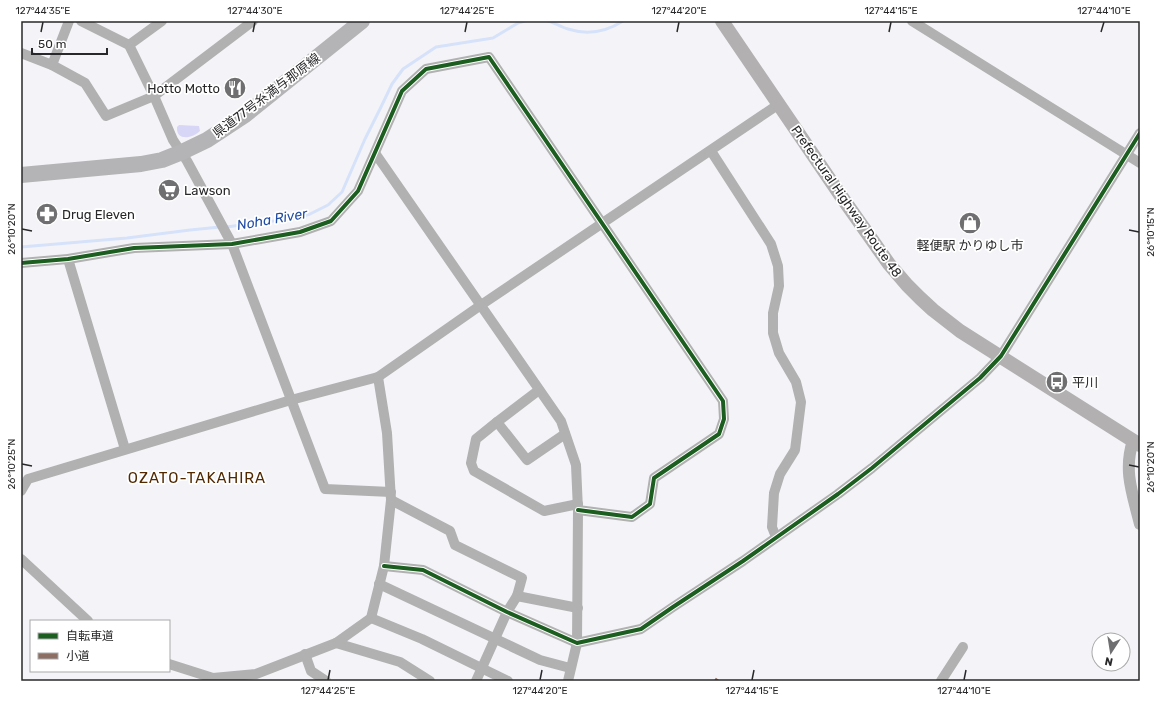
<svg xmlns="http://www.w3.org/2000/svg" width="1161" height="702" font-family="Rubik,'Noto Sans JP',sans-serif">
<style>
.green{fill:#d7d6f7}
.lines{fill:none;stroke-linecap:round;stroke-linejoin:round}
.stream{stroke:#d6e2fa;stroke-width:3}
.minor{stroke:#b2b1b1;stroke-width:10}
.tertiary{stroke:#b2b1b1;stroke-width:12}
.secondary{stroke:#b2b0b1;stroke-width:14}
.primary{stroke:#b4b3b5;stroke-width:16}
.quiet{stroke:#8d6e63;stroke-width:3;stroke-dasharray:6 3;stroke-linecap:butt}
.cycleway-casing{stroke:#fff;stroke-width:6}
.cycleway{stroke:#1b5e20;stroke-width:4}
.ticks{fill:none;stroke:#28282a;stroke-width:1.5}
.labels{text-anchor:middle;stroke-width:3.5;stroke-linejoin:round;paint-order:stroke}
.poi-label{font-size:13px;fill:#28282a;stroke:#fff;text-anchor:start}
.street-label{font-size:13px;fill:#28282a;stroke:#fff}
.water-label{font-size:14px;font-style:italic;fill:#214da5;stroke:#fff}
.quarter-label{font-size:15px;letter-spacing:1px;fill:#512800;stroke:#fff}
.neatline{fill:none;stroke:#28282a;stroke-width:1.5}
.ticks-label{font-size:10px;text-anchor:middle;fill:#28282a}
</style>
<rect width="100%" height="100%" fill="#f4f4f8"/>
<path class="green" d="M179 125 199 126 200 131C193 138 176 142 177 127Z"/>
<g class="lines">
<g class="stream">
<path d="M548 21C555 23 561 27 568 29 587 35 606 32 623 21"/>
<path d="M226 227 297 218 310 214 328 205 342 192 365 139 380 109 392 84 403 69 436 47 493 38 518 23 525 21"/>
<path d="M21 247 127 238 190 230 220 227"/>
</g>
<g class="minor">
<path d="M81 21 129 45 154 96 253 21"/>
<path d="M912 21 1140 163"/>
<path d="M129 45 162 21"/>
<path d="M21 53 52 65 85 83 106 116 154 96 173 140 187 161 232 244 325 489 391 492"/>
<path d="M52 65 69 21"/>
<path d="M711 151 771 244 778 266 779 286 773 313V333L779 353 796 382 801 402 795 450 780 474 774 493 772 527 776 537"/>
<path d="M375 153 561 421 576 465 578 510 577 643 568 681"/>
<path d="M68 259 125 449"/>
<path d="M21 263 68 259 134 248 232 244 300 232 331 221 358 191 402 91 426 69 489 57 723 401 724 419 719 434 654 478 650 504 632 517 578 510"/>
<path d="M539 390 497 422 527 460 565 434"/>
<path d="M497 422 476 439 471 463 474 471 544 511 578 504"/>
<path d="M21 491 28 479 291 400 378 377 481 305 779 104"/>
<path d="M391 500 450 531 455 545 522 578 517 596 507 612 476 681"/>
<path d="M21 559 88 621"/>
<path d="M384 566 423 570 507 612 577 643 641 629 673 607 743 561 838 494 872 468 980 378 1001 356 1006 348 1140 133"/>
<path d="M379 584 540 660 570 668"/>
<path d="M517 596 578 608"/>
<path d="M371 618 422 639 508 681"/>
<path d="M336 643 400 662 430 681"/>
<path d="M305 654 311 671 326 681"/>
<path d="M169 664 213 678 256 674 336 643 371 618 384 566 391 500 387 433 378 377"/>
<path d="M941 681 963 647"/>
</g>
<path class="tertiary" d="M1133 441C1123 471 1133 495 1140 524"/>
<path class="secondary" d="M722 21 841 196 889 264 907 285 920 298 933 310 960 331 1140 445"/>
<path class="primary" d="M21 175 141 164 162 160 182 152 207 140 245 115 362 21"/>
<path class="quiet" d="M715 679 718 681"/>
<g class="cycleway-casing">
<g id="cycleway">
<path d="M21 263 68 259 134 248 232 244 300 232 331 221 358 191 402 91 426 69 489 57 723 401 724 419 719 434 654 478 650 504 632 517 578 510"/>
<path d="M384 566 423 570 507 612 577 643 641 629 673 607 743 561 838 494 872 468 980 378 1001 356 1006 348 1140 133"/>
</g>
</g>
<use href="#cycleway" class="cycleway"/>
</g>
<path class="ticks" d="M41 32 43 22M253 32 255 22M465 32 467 22M677 32 679 22M889 32 891 22M1101 32 1104 22M22 229 32 231M1129 230 1139 232M22 464 32 466M1129 465 1139 467M328 680 330 670M540 680 542 670M752 680 754 670M964 680 966 670"/>
<defs>
<g id="restaurant-disc" transform="scale(1.15)"><circle r="9.5" fill="#6f6f72" stroke="#fff"/><path d="M-5-6h1v4h1v-4h1v4h1v-4h1v5L-1.5 .5V6h-2V.5L-5-1ZM5-6V6H3V1.5H1.5Q1.5-4 5-6Z" fill="#fff"/></g>
<g id="supermarket-disc" transform="scale(1.15)"><circle r="9.5" fill="#6f6f72" stroke="#fff"/><path d="M-6-5.5h2.5l.6 2H6L4.5 2H-2.5L-4.4-4H-6ZM-1.5 3.2a1.3 1.3 0 1 0 .1 0ZM3 3.2a1.3 1.3 0 1 0 .1 0Z" fill="#fff"/></g>
<g id="pharmacy-disc" transform="scale(1.15)"><circle r="9.5" fill="#6f6f72" stroke="#fff"/><path d="M-2-6h4v4h4v4h-4v4h-4v-4h-4v-4h4Z" fill="#fff"/></g>
<g id="shop-disc" transform="scale(1.15)"><circle r="9.5" fill="#6f6f72" stroke="#fff"/><path d="M-5-2.5h2.3a2.7 3.5 0 0 1 5.4 0H5L5.5 6h-11ZM-1.5-2.5h3a1.5 2.3 0 0 0-3 0Z" fill="#fff"/></g>
<g id="bus-disc" transform="scale(1.15)"><circle r="9.5" fill="#6f6f72" stroke="#fff"/><path d="M-5-6H5V4H4V6H2V4H-2V6H-4V4H-5ZM-3.5-4V0h7V-4ZM-3.5 1.2v1.5H-2V1.2ZM2 1.2v1.5H3.5V1.2Z" fill="#fff"/></g>
</defs>
<g fill-rule="evenodd">
<use href="#restaurant-disc" x="235" y="88"/>
<use href="#supermarket-disc" x="169" y="190"/>
<use href="#pharmacy-disc" x="47" y="214"/>
<use href="#shop-disc" x="970" y="223"/>
<use href="#bus-disc" x="1057" y="382"/>
</g>
<g class="labels">
<g class="poi-label">
<text x="220" y="93" text-anchor="end">Hotto Motto</text>
<text x="184" y="195">Lawson</text>
<text x="62" y="219">Drug Eleven</text>
<text x="970" y="250" text-anchor="middle">軽便駅 かりゆし市</text>
<text x="1072" y="387">平川</text>
</g>
<g class="street-label">
<text transform="translate(266 95) rotate(-37)" y="5">県道77号糸満与那原線</text>
<text transform="translate(847 201) rotate(55)" y="5">Prefectural Highway Route 48</text>
</g>
<g class="water-label">
<text transform="translate(272 219) rotate(-10)" y="5">Noha River</text>
</g>
<g class="quarter-label">
<text x="197" y="483">OZATO-TAKAHIRA</text>
</g>
</g>
<rect width="1161" height="702" fill="none" stroke="#ffffff" stroke-width="44"/>
<rect x="30" y="620" width="140" height="52" fill="#ffffff" stroke="#a9a9aa"/>
<rect x="38" y="633" width="20" height="6" fill="#1b5e20" stroke="#a9a9aa"/>
<text x="66" y="640" font-size="12" fill="#28282a">自転車道</text>
<rect x="38" y="653" width="20" height="6" fill="#8d6e63" stroke="#a9a9aa"/>
<text x="66" y="660" font-size="12" fill="#28282a">小道</text>
<g transform="translate(1111 652) rotate(192)"><circle r="19" fill="#ffffff" stroke="#a9a9aa"/>
<path d="M0-3L7 15L0 10L-7 15Z" fill="#6f6f72"/>
<text y="-6" font-size="11" font-weight="bold" text-anchor="middle" fill="#28282a">N</text>
</g>
<path d="M32 48v6h75v-6" fill="none" stroke="#28282a" stroke-width="2"/>
<text x="38" y="48" font-size="12" fill="#28282a" stroke="#ffffff" stroke-width="3" paint-order="stroke">50 m</text>
<rect x="22" y="22" width="1117" height="658" class="neatline"/>
<g class="ticks-label">
<text x="43" y="14">127°44'35"E</text>
<text x="255" y="14">127°44'30"E</text>
<text x="467" y="14">127°44'25"E</text>
<text x="679" y="14">127°44'20"E</text>
<text x="891" y="14">127°44'15"E</text>
<text x="1104" y="14">127°44'10"E</text>
<text transform="translate(11 229) rotate(-90)" y="4">26°10'20"N</text>
<text transform="translate(1150 232) rotate(-90)" y="4">26°10'15"N</text>
<text transform="translate(11 464) rotate(-90)" y="4">26°10'25"N</text>
<text transform="translate(1150 467) rotate(-90)" y="4">26°10'20"N</text>
<text x="328" y="694">127°44'25"E</text>
<text x="540" y="694">127°44'20"E</text>
<text x="752" y="694">127°44'15"E</text>
<text x="964" y="694">127°44'10"E</text>
</g>
</svg>
